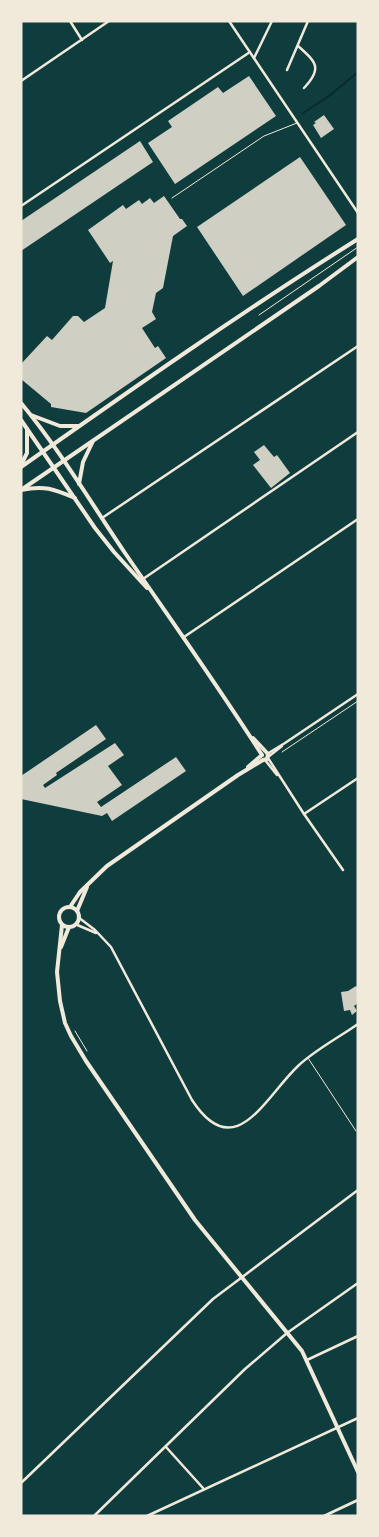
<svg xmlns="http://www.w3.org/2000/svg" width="379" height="1537" font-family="Rubik,sans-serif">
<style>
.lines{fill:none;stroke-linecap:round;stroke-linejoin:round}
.stream{stroke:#0a2a2b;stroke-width:2}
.building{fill:#cfcfc3}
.path{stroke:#f1e9da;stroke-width:1}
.service{stroke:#f1e9da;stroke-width:1}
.minor{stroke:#f1e9da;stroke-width:2.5}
.tertiary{stroke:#f1e9da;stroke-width:3}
.secondary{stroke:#f1e9da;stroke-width:4}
.primary{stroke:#f1e9da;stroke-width:4}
</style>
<rect width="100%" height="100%" fill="#0f3d3e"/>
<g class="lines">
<path class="stream" d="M303 113 329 96 357 73"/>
</g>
<g class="building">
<path d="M249 76 276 116 175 184 148 143 172 127 168 121 218 87 223 93Z"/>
<path d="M324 115 334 129 321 138 313 125 316 123 314 122Z"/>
<path d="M140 141 153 162 21 251V221Z"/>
<path d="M300 157 346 225 243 296 197 227Z"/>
<path d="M164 196 180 219H182L187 226 173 236 163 288 156 293 152 312 156 319 142 328 155 348 158 346 166 358 86 413 51 407V404L21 379V364L47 336 52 340 73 316H78L84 322 105 308 113 261 110 263 88 230 123 205 126 209 139 200 142 204 150 198 154 203Z"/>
<path d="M264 445 274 457 277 455 290 473 271 488 253 465 260 460 254 452Z"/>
<path d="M96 725 106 739 56 773 57 775 43 785 45 788 115 743 124 755 108 766 122 785 97 802 101 807 176 757 186 771 112 821 107 813 102 816 21 799V776Z"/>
<path d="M356 986 358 988V1003L354 1006 357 1011 352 1015 350 1010 344 1011 341 992 348 991Z"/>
</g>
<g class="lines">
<g class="path">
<path d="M282 752 358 701"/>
<path d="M75 1031 87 1051"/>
</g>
<g class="service">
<path d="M172 198 264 136 297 123"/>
<path d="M259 315 358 247"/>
<path d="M308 1058 356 1131"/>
</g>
<g class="minor">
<path d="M70 21 82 40"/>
<path d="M229 21 358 213"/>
<path d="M298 46C316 62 323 68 304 88"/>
<path d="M254 58 272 21"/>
<path d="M287 70 308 21"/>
<path d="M21 81 109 21"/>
<path d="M21 206 250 52"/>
<path d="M102 518 358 346"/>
<path d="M143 579 358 432"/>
<path d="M184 637 358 519"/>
<path d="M267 754 285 743 358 694"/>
<path d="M268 757 282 746"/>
<path d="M268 758 304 814 343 870"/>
<path d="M265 760 277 775"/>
<path d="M304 814 358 778"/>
<path d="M78 917 95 930 111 947 192 1100C235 1166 265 1097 298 1066 315 1050 338 1038 358 1024"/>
<path d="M75 924 96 933"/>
<path d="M307 1360 358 1336"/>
<path d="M166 1447 203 1488"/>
<path d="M21 1483 213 1299 358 1190"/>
<path d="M94 1516 245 1369 287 1333 358 1283"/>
<path d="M147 1516 358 1418"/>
</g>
<path class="tertiary" d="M324 1516 358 1500"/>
<g class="secondary">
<path d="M21 467C132 389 243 311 358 239"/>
<path d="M21 490 319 286 358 257"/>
</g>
<g class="primary">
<path d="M21 403C60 450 91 503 125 553 171 620 218 686 262 755"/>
<path d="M31 415 60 426H78"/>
<path d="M21 420 95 528 114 552 147 588"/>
<path d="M21 465 27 453V429"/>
<path d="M79 484 83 462 93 441"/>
<path d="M21 490C44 485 54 489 75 498"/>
<path d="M248 767 262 755"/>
<path d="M70 907 80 892 107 866 238 775 263 760 267 759 268 754 253 738"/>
<circle cx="69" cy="917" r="10"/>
<path d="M77 911 87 887"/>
<path d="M62 925 57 972 60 1001 65 1023 71 1036 86 1061 195 1220 302 1351 358 1472"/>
<path d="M61 947 69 927"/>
</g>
</g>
<rect width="379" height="1537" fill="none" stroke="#f1e9da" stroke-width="45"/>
</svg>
